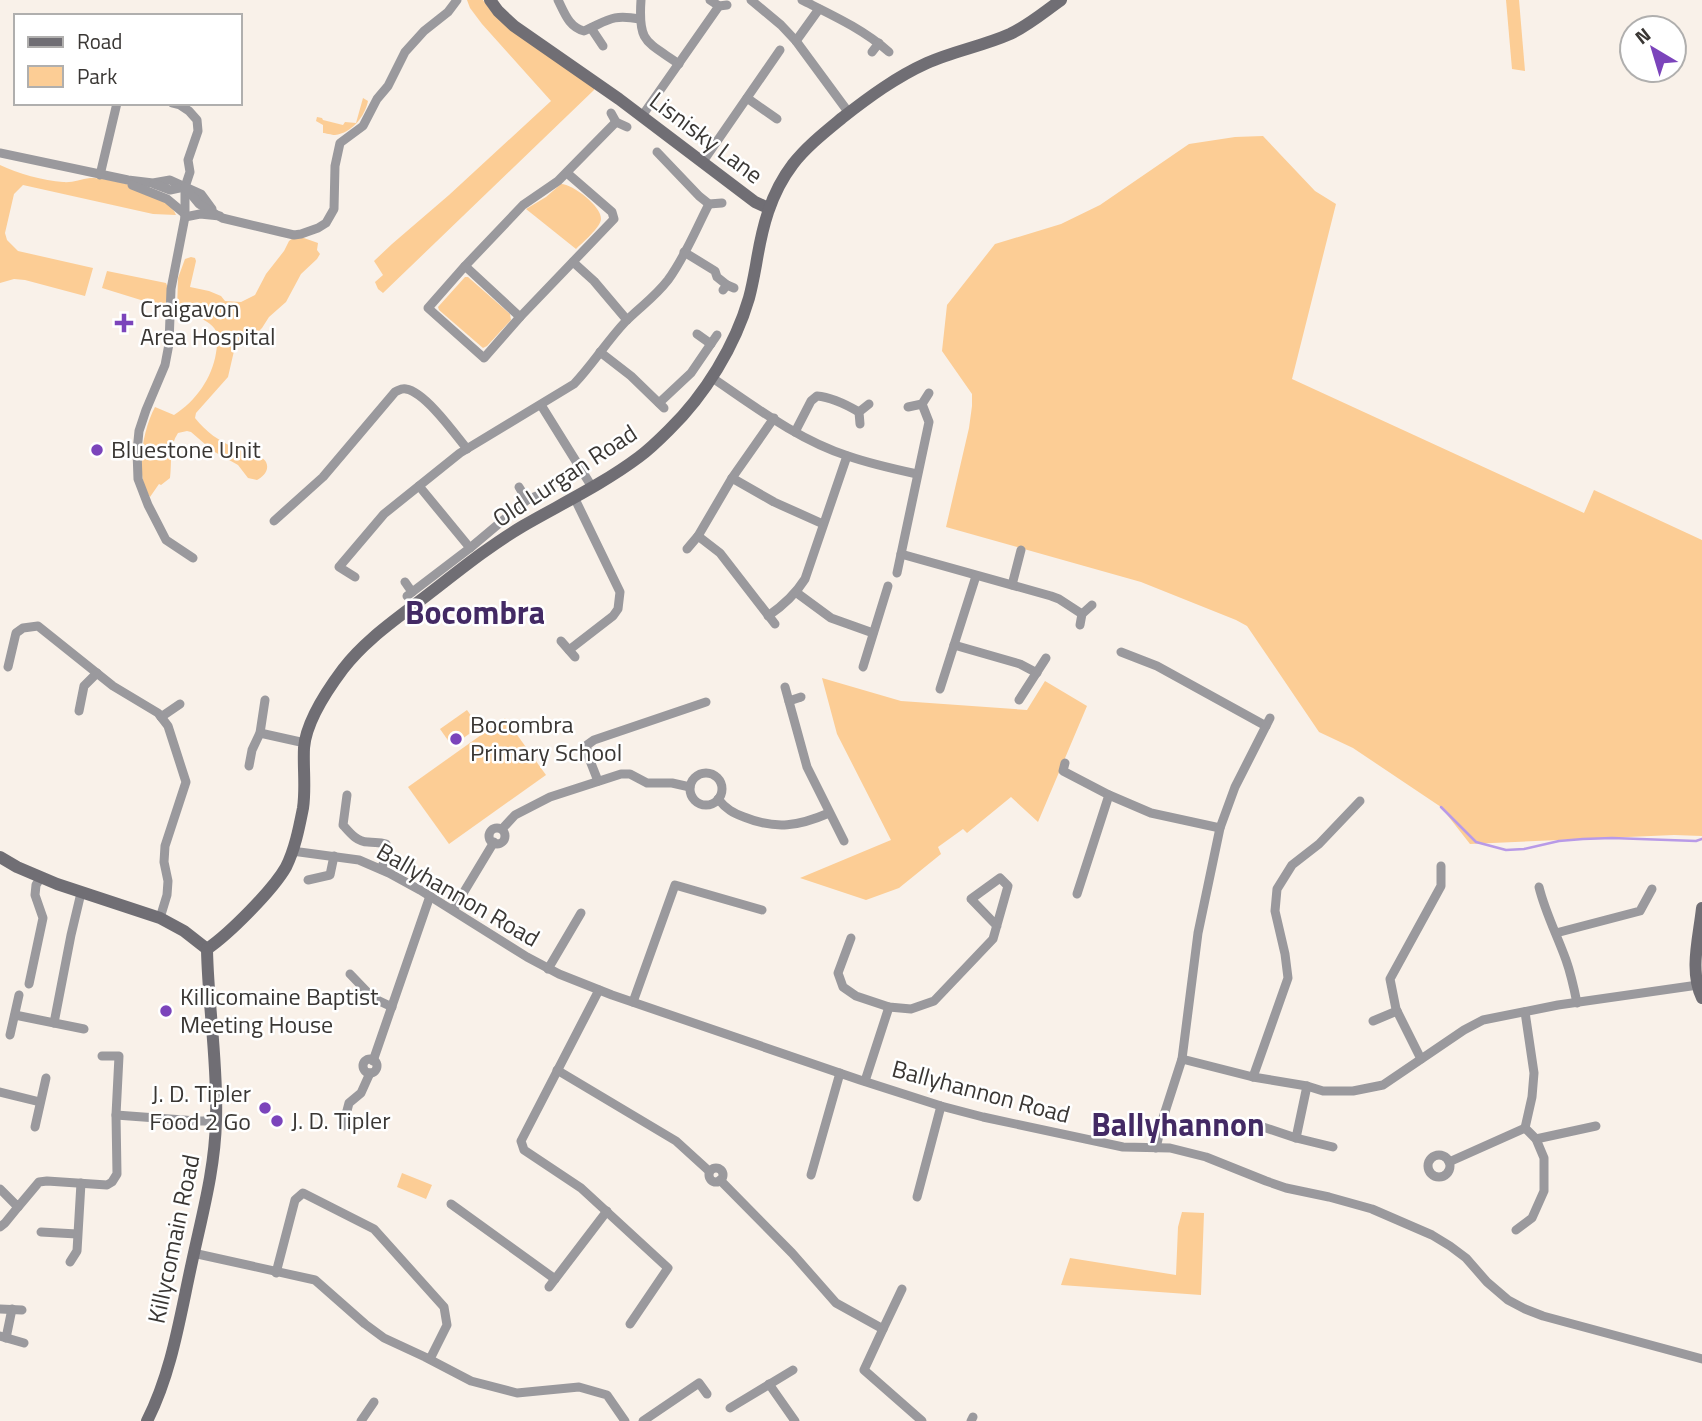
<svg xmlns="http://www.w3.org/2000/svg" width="1702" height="1421" font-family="'Titillium Web',sans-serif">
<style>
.green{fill:#fccd95}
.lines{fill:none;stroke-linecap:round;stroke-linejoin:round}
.stream{stroke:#b89ae7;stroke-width:2.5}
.street{stroke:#9a999d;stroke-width:9}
.secondary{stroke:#706e74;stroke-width:12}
.poi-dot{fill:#7b44bb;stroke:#fff;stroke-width:2.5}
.labels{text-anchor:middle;stroke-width:5;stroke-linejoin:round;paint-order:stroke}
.street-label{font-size:24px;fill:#3a3734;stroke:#fff}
.poi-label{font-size:24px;fill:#3a3734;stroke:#fff;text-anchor:start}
.district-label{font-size:32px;font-weight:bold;fill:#432a64;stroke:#fff}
</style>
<rect width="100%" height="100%" fill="#f9f1e9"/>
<g class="green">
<path d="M467 0H483L492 12 594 87V90L383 293 378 289 375 282 383 275 374 261 392 244 449 195 551 101 482 24 470 8Z"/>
<path d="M1506 0H1519L1525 71 1512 69Z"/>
<path d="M363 98 368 101C365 116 352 133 335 135 332 135 325 133 323 133V125L316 121 317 117 322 118 323 120 343 125 345 122 356 123Z"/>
<path d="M1263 136 1315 191 1336 204 1292 379 1584 513 1594 490 1702 540V836L1674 835 1470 844 1441 807 1353 748 1319 732 1247 626 1236 620 1141 582 946 527 969 428 972 406V394L942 351 947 305 995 244 1061 224 1100 205 1189 144 1235 137Z"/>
<path d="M0 165C17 173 44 181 63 182 72 183 81 179 90 178 111 177 170 194 176 215L153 214 23 185 14 194 5 233 7 240 18 251 93 268 85 296 25 280 14 279 0 283Z"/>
<path d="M561 184C573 184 602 207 601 219 601 227 582 243 576 249L526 209 546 197Z"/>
<path d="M301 237 318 243 317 250 320 254 317 259 301 274 286 302 269 317 262 328 256 334 245 337 239 342 234 351 228 377 196 413 195 418C206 432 219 441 235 448 241 450 245 454 251 456 256 457 263 456 266 462 270 470 263 477 257 480L248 478 238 465 213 451 191 432 187 431 178 433C169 446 172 462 170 478L161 485 159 484 150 497C134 475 143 429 155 407L174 415C196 401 212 378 216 353 217 346 219 338 216 331 212 323 202 319 194 315L192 319 179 316 177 311 178 278 185 259 191 257 195 258 196 261 190 287 209 291 221 296 225 301 241 302 255 295 266 274 284 251 289 241 293 238Z"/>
<path d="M107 271 166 283 168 288 166 317 164 316 161 309 157 305 102 288Z"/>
<path d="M465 277H468L510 314 511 320 487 346 483 348 439 310 438 307Z"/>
<path d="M822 678 901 701 1027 710 1045 681 1087 706 1038 822 1011 797 967 833 963 829 938 847 941 854 899 888 866 900 800 878 891 840 837 734Z"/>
<path d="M467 710 479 727 452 746 440 729Z"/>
<path d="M505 718 546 775 449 844 408 787Z"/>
<path d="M402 1173 432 1185 426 1199 397 1187Z"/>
<path d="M1182 1212 1204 1213 1201 1295 1061 1285 1070 1258 1176 1275 1178 1227Z"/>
</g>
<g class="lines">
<path class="stream" d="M1441 807 1476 842 1506 850 1524 849 1559 841 1583 839 1612 838 1696 841 1702 839"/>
<g class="street">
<path d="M558 0C565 14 569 27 584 31 609 20 611 14 640 19"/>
<path d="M641 0C638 43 646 41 679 64"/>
<path d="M710 0 719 6 727 5"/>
<path d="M751 0 781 25 796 41 849 113"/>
<path d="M802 0C832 15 863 29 889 52"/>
<path d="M591 28 603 46"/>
<path d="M796 41 819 9"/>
<path d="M872 52 879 43"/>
<path d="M747 98 777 119"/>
<path d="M172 103 180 105 189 111 197 120 198 131 188 160 190 172 185 187V217L171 289 169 344 165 365 146 410 139 431 137 451 138 479 148 505 166 540 193 558"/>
<path d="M611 113 616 122 627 127"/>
<path d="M642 116 719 6"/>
<path d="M657 152 699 196 709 204 722 203"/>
<path d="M0 153 128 180 153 183 170 180 201 194 212 209"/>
<path d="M702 163 780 50"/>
<path d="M567 173 612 212 614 219 520 317 484 358 428 308 465 266 523 205 558 181 616 122"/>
<path d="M100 175 117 103"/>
<path d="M154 184 170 190 184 187"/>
<path d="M132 185 167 199 185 214"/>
<path d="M185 187 199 204 222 218 281 232 294 235 301 234 318 228 326 223 334 209 335 166 340 143 363 126 377 99 388 86 405 52 424 31 448 12 457 0"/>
<path d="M185 217 200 214 220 216"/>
<path d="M684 252 715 271 717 277 727 285"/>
<path d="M573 262 594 281 627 320"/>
<path d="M465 266 520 317"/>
<path d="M723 290 727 285 734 288"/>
<path d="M697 334 711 344"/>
<path d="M600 352 631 376 664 408"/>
<path d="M711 377C754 406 798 440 848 456 871 464 894 469 917 474"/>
<path d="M659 403 691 373 717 335"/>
<path d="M541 405 592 487"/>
<path d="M908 407 922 404 929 393"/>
<path d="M860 424 859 412 869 404"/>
<path d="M795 432 811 401 817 396C831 397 847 405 859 412"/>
<path d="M732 478 774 502 823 524"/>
<path d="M419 486 470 548"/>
<path d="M519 487 527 500"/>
<path d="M274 521 323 477 395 392C400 390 401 388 406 389 425 392 455 434 467 449"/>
<path d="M698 536 720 553 775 624"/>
<path d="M687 549 698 536 732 478 774 418"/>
<path d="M901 554 1051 596 1059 599 1082 614"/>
<path d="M897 573 929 422 922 404"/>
<path d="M355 577 339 567 384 514 460 453 574 384C593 364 607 341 626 321 641 306 654 298 668 280 685 257 696 229 709 204"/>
<path d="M405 582 412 592"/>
<path d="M1012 585 1021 550"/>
<path d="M797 593 831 618 873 633"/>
<path d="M407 596 470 548 527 500 539 495"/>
<path d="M768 616C784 605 795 595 805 579L847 456"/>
<path d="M1080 625 1082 614 1092 605"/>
<path d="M561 641 575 657"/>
<path d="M954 645 1020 664 1037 673"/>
<path d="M569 650 613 616 618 609 620 592 574 497"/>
<path d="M1121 652 1157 666 1266 726"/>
<path d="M8 667 16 633 23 628 38 626 113 686 158 713 168 726 186 782 165 846 164 862 168 881 167 895 160 918"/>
<path d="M863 667 888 586"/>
<path d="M785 687 807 767 844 841"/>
<path d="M940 689 976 576"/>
<path d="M1019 700 1046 658"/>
<path d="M789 701 801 697"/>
<path d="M79 711 84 686 97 673"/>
<path d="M161 717 180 704"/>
<path d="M260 733 305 743"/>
<path d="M1065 763 1063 771 1109 795 1151 813 1220 828"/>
<path d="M249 766 252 750 260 733 265 700"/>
<circle cx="706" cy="789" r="16"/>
<path d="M598 781 587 753V745L594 740 706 702"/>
<path d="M347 795 343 825C350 833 357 842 368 842 375 843 379 842 386 844L389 850 381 869"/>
<path d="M718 799C726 809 733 813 744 817 776 830 799 826 829 813"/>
<circle cx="497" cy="836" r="8"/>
<path d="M502 829 515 815 550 797 621 774H630L647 783H672L690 787"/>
<path d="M292 851 359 860 389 873 420 890 527 957 559 974 612 995 860 1080 941 1106 983 1117 1123 1147 1170 1148 1206 1157 1266 1181 1286 1188 1329 1197 1372 1209 1432 1235 1450 1246 1466 1258 1487 1282 1508 1300 1525 1309 1543 1316 1702 1359"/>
<path d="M308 880 330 875 334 856"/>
<path d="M1539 887C1545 912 1557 935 1566 960 1571 974 1574 988 1577 1003"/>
<path d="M1077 894 1109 795"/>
<path d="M453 910 494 842"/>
<path d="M1556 933 1640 911 1652 889"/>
<path d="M851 938 838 973 843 987 856 996 889 1007 911 1009 934 1001 993 939 1008 886 1000 878 971 899 997 926"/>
<path d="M548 969 581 913"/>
<path d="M350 974 373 998 392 1007"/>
<path d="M29 984 43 918 35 895 36 885 41 877"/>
<path d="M599 990 521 1141 524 1150 581 1188 668 1268 630 1324"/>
<path d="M633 1002 675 885 762 910"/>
<path d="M15 1015 84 1029"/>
<path d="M1373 1021 1397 1011"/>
<path d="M54 1023 71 935 81 893"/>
<path d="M10 1035 19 995"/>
<path d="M1182 1059 1253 1077 1307 1086 1323 1091H1353L1383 1085 1464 1030 1483 1020 1558 1005 1698 985"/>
<path d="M1421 1059 1396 1009 1390 979 1441 886V866"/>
<circle cx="370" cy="1066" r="7"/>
<path d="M373 1061 430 896"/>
<path d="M557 1070 676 1141 709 1171"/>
<path d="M1253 1077 1288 978 1285 954 1275 911 1277 889 1292 865 1319 844 1360 801"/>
<path d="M865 1081 889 1007"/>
<path d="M0 1092 40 1102"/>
<path d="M116 1115 197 1121H216"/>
<path d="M1254 1124 1296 1138 1333 1147"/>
<path d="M343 1126 349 1103 361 1093 370 1073"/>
<path d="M35 1127 46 1078"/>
<path d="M1296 1138 1307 1086"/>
<path d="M1536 1139 1596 1126"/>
<path d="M1156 1148 1163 1118 1182 1059 1198 933 1220 828 1235 787 1270 718"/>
<circle cx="1439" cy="1166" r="11"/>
<path d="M1449 1162 1525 1128"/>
<circle cx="716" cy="1175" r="7"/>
<path d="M811 1175 840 1073"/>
<path d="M720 1180 792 1253 836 1303 883 1329 902 1289"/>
<path d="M0 1189 18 1207 39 1182 47 1181 107 1185 112 1182 117 1174 116 1115 119 1056H102"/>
<path d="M917 1197 941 1106"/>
<path d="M451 1204 555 1279"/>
<path d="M0 1227 5 1223 18 1207"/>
<path d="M1516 1230 1532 1218 1544 1191V1158L1536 1139 1525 1128 1532 1097 1534 1073 1525 1012"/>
<path d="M41 1232 77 1234"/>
<path d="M193 1253 315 1280 365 1324 384 1338 425 1357 471 1381 517 1393 579 1387 607 1395 625 1421"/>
<path d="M70 1262 77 1251 81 1183"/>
<path d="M276 1273 295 1200 303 1193 374 1229 444 1307 447 1325 430 1359"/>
<path d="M549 1287 607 1211"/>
<path d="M0 1309 22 1310"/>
<path d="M883 1329 864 1370 922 1421"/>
<path d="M0 1336 24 1343"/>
<path d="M6 1338 12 1309"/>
<path d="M769 1384 795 1421"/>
<path d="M730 1408 793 1370"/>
<path d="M361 1421 374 1402"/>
<path d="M643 1421 699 1383 707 1394"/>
<path d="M971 1421 973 1417"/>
</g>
<g class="secondary">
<path d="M490 0 498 11 514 26 619 99 755 202 768 208"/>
<path d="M0 857 17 867 57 884 160 918 184 931 207 949"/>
<path d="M1702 908C1699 937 1689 971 1702 998"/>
<path d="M207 949C229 934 273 890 286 867 295 849 299 828 303 808 306 788 303 768 304 748 306 722 328 689 343 669 362 644 388 625 413 606 449 579 484 549 523 526 561 504 603 484 639 457 650 449 660 439 669 430 705 395 735 346 749 298 752 287 754 276 756 265 762 228 770 194 793 164 806 147 825 132 842 118 869 97 896 77 927 63 954 51 983 46 1010 34 1029 25 1044 12 1061 0"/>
<path d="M147 1421C172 1372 180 1316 192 1262 202 1215 215 1169 216 1120 218 1063 208 1006 207 949"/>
</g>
</g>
<g class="poi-dot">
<path d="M120.5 312.5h7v7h7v7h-7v7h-7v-7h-7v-7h7z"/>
<circle cx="97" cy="450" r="7"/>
<circle cx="456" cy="739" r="7"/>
<circle cx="166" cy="1011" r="7"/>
<circle cx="265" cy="1108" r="7"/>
<circle cx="277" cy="1121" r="7"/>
</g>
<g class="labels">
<g class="street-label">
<text transform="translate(706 138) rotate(37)" y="8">Lisnisky Lane</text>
<text transform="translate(565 476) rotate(-33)" y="8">Old Lurgan Road</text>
<text transform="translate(458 895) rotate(30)" y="8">Ballyhannon Road</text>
<text transform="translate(981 1092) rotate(15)" y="8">Ballyhannon Road</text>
<text transform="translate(174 1239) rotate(-78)" y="8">Killycomain Road</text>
</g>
<g class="poi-label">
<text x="140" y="317">Craigavon<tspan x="140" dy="28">Area Hospital</tspan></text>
<text x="111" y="458">Bluestone Unit</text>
<text x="470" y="733">Bocombra<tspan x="470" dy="28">Primary School</tspan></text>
<text x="180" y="1005">Killicomaine Baptist<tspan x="180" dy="28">Meeting House</tspan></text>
<text x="251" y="1102" text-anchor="end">J. D. Tipler<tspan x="251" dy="28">Food 2 Go</tspan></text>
<text x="291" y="1129">J. D. Tipler</text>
</g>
<g class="district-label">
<text x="475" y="624">Bocombra</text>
<text x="1178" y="1136">Ballyhannon</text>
</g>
</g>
<rect x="14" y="14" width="228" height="91" fill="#ffffff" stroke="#b0afae" stroke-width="2"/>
<rect x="28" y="37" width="35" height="10" fill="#706e74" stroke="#b0afae" stroke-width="2"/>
<text x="77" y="49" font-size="21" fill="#3a3734">Road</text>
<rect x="28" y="66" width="35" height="21" fill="#fccd95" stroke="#b0afae" stroke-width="2"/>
<text x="77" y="84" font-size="21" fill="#3a3734">Park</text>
<g transform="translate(1653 49) rotate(322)"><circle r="33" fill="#ffffff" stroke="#b0afae" stroke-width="2"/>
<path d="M0-5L12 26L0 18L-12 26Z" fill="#7b44bb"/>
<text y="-10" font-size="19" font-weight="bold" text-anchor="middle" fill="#3a3734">N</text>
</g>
</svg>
